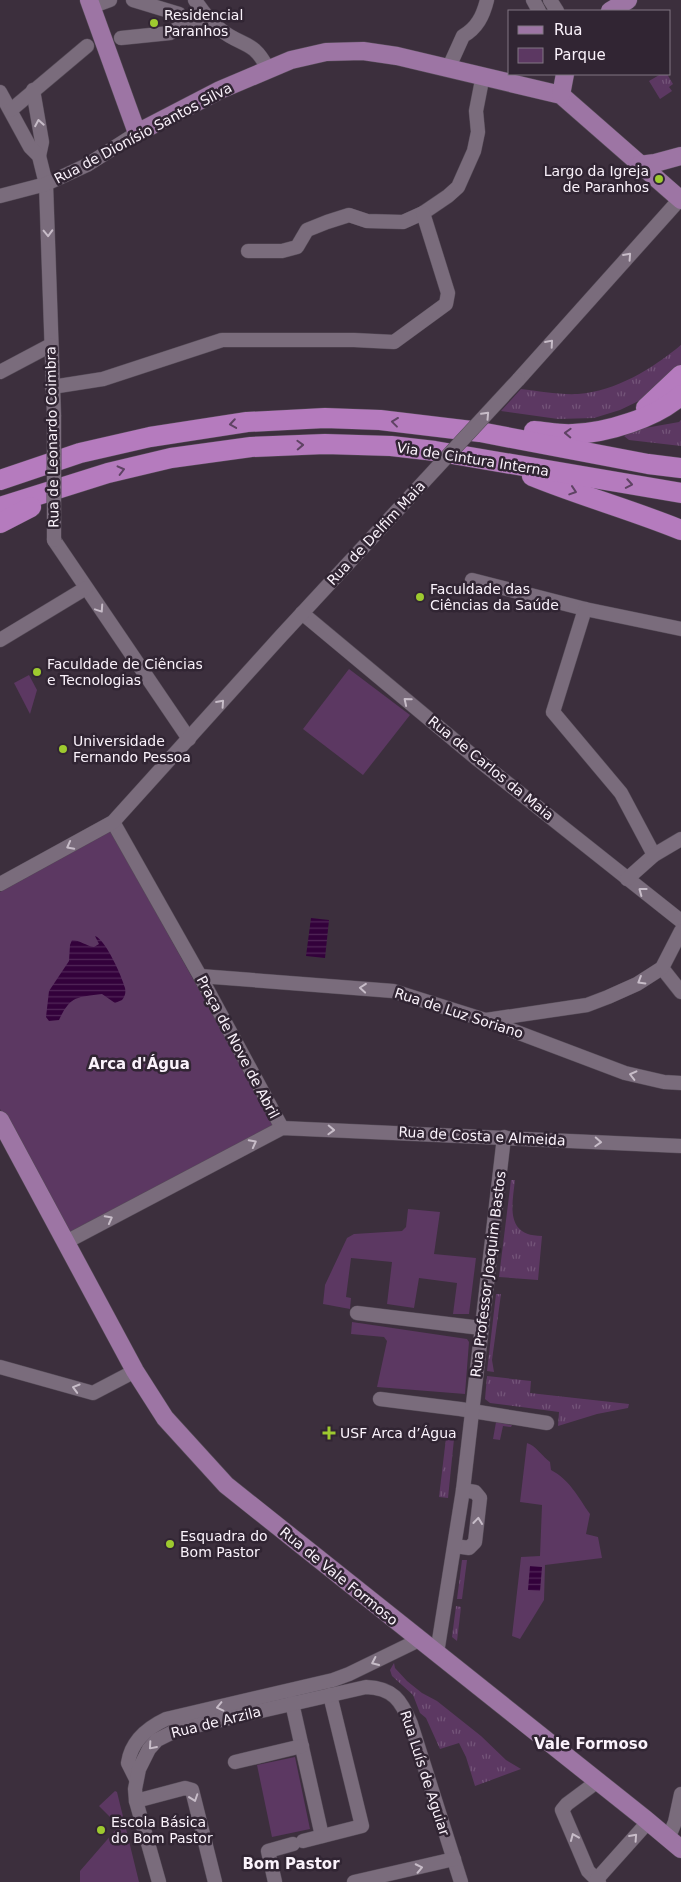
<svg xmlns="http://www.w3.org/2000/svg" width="681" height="1882" font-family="'DejaVu Sans',sans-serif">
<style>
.grass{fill:url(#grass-tufts)}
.green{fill:#5c3862}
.water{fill:url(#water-rules)}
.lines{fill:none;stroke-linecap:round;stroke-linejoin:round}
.minor-casing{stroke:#564c58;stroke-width:15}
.major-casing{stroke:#564c58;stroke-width:19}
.highway-casing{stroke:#564c58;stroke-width:21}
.minor{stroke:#7a6c7c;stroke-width:14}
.major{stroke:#9d75a4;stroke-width:18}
.highway{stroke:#b57bbe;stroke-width:20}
.minor-bridge-casing{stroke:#564c58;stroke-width:15;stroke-linecap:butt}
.minor-bridge{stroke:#7a6c7c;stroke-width:14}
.oneway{stroke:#c7bcc8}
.oneway2{stroke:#5f4364}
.poi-dot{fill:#9eca2f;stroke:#312533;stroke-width:2}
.labels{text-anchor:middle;stroke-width:5;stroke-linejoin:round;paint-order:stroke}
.poi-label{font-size:14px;fill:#faf2fb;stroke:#312533;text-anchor:start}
.street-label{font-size:14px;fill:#faf2fb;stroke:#312533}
.neighbourhood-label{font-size:15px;font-weight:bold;fill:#faf2fb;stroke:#312533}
</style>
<defs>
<pattern id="grass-tufts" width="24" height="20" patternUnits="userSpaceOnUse" patternTransform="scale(1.25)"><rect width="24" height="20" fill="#5c3862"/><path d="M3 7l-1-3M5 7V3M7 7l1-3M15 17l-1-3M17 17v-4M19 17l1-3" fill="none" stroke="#745579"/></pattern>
<pattern id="water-rules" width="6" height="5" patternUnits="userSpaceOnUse" patternTransform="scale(1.25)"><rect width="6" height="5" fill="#33013b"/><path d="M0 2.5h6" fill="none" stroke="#512658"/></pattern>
</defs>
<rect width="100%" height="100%" fill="#3c2f3d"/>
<g class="grass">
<path d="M661 74H667L673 84 669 87 672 91 660 99 649 81Z"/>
<path d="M681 345V368L645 398 620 410 594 418 558 419 501 411 521 389C539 391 559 395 578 394 616 391 652 369 681 345Z"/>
<path d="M681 420V446L629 440 624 436 634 430 679 422Z"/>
<path d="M511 1180H515C512 1206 505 1236 542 1236L538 1280 499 1277Z"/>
<path d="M496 1294H501L492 1360 494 1372 487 1371Z"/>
<path d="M487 1376 531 1381 530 1393 629 1404 628 1408 597 1414 558 1426 559 1412 490 1403 485 1399Z"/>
<path d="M446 1438 454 1439 448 1498 439 1497Z"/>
<path d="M462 1560H467L462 1599H457Z"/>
<path d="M456 1606 461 1607 457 1641 452 1637Z"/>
<path d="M394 1663 395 1668 407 1681 422 1693 437 1701 481 1736 506 1760 521 1769 475 1786 466 1757 459 1743 440 1749 426 1718 420 1713 413 1695 392 1676 390 1670Z"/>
</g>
<g class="green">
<path d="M349 669 410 715 363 775 303 729Z"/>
<path d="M29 675 37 690 30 714 14 683Z"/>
<path d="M111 831 274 1125 68 1234 0 1109V892Z"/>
<path d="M408 1209 440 1212 434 1254 476 1258 469 1314H453L457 1283 419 1278 414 1308 387 1304 392 1262 351 1258 346 1297 351 1298 350 1309 323 1304 325 1285 347 1238 354 1234 402 1231 406 1227Z"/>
<path d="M352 1322 467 1339 469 1342 465 1394 377 1387 387 1341 384 1337 351 1334Z"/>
<path d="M496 1422 512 1425 511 1427 503 1426 500 1440 493 1439Z"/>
<path d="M527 1443C535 1445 543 1457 550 1462L551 1470C570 1480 578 1497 590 1514L586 1534 598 1537 602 1558 545 1565 544 1600 520 1639 512 1636 521 1557 540 1556 542 1505 520 1502Z"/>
<path d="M295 1757 310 1829 272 1837 257 1765Z"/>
<path d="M115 1791 117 1792 139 1882H80V1871L119 1826 99 1806Z"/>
</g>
<g class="water">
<path d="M311 918 329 920 325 958 306 956Z"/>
<path d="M95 936C106 940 122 977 125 988 126 993 125 996 122 1000L115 1003 102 994C77 997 70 996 59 1020L49 1021 46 1017 49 991 69 961 70 945 72 940C80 940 86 946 94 947L99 944Z"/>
<path d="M530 1566 542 1567 540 1591 528 1590Z"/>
</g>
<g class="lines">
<g class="minor-casing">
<g id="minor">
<path d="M133 0 179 14"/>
<path d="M195 0C202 11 210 21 221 30 242 47 253 39 268 69"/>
<path d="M533 0 539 11"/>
<path d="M550 0 557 11"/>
<path d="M91 7 110 0"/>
<path d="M121 38 170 33 185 24 207 16"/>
<path d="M449 67 463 36C477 28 483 16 487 0"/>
<path d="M33 90 42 142 39 156"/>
<path d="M0 92 30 147 39 156 46 184 54 415"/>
<path d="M11 110 87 46"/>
<path d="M0 196 46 184 87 165 137 133"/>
<path d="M248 251H282L297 247 307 230 327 222 349 215 367 221 403 222 423 213 448 196 458 187 474 151 478 132 476 111 483 75"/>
<path d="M0 372 51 345"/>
<path d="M518 380 680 199"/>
<path d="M52 387 103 379 222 340H354L394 342 446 304 448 293 423 213"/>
<path d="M54 540 189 739"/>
<path d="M472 580 585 609 681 629"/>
<path d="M585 609 553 712 621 793 654 855"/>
<path d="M302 613 477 759 681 921"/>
<path d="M0 640 86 588"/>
<path d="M113 822 200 976 282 1128"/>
<path d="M627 879 654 855 681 839"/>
<path d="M0 884 113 822 281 636 405 502"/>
<path d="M662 968 681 992"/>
<path d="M200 976 393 991 485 1020 625 1073 664 1082 681 1083"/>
<path d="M486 1020 587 1005 608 997 637 984 662 968 681 931"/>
<path d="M66 1242 282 1128 681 1146"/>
<path d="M357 1313 481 1328"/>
<path d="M0 1367 93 1393 135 1371"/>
<path d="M380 1399 460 1409 547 1423"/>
<path d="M455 1546 469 1548 475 1542 480 1498 475 1492 463 1490"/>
<path d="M437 1653 463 1490 504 1137"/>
<path d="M292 1703 322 1836"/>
<path d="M235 1762 302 1746"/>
<path d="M136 1779 128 1763C131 1742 147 1728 166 1719L333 1680 349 1674 419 1640"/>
<path d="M598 1781 567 1804 562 1810 588 1871 599 1882"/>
<path d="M136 1801 185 1788 192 1790 215 1882"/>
<path d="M668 1839 675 1822 681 1794"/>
<path d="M303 1841 362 1826 330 1695"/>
<path d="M597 1879 648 1822"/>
<path d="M159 1882 136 1801 135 1789 139 1769 149 1749 157 1740 177 1730 366 1687C393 1688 401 1700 411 1724L461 1882"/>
<path d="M275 1882 268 1851 293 1844"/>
<path d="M354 1882 454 1859"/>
</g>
</g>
<g class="major-casing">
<g id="major">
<path d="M89 0 137 133 220 90 291 60 326 52 363 51 397 56 561 95 681 200"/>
<path d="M610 11 628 0"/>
<path d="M561 95 565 74"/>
<path d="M639 165 655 163 681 156"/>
<path d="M0 1120 135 1371 165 1418 226 1485 644 1818 681 1849"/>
</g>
</g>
<g class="highway-casing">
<g id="highway">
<path d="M646 408 681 375"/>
<path d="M534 431C547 432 560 435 573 434 606 433 656 418 681 395"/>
<path d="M532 476C581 496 632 510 681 530"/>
<path d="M0 480 80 453 150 437 247 422 325 418 380 420 480 432 648 464 681 468"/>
<path d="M0 507 108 473 171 458 251 447 325 444 391 446 435 451 681 493"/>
<path d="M0 523 31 507"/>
</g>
</g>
<use href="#minor" class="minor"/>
<use href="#major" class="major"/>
<use href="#highway" class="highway"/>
<g class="minor-bridge-casing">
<g id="minor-bridge">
<path d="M405 502 518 380"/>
<path d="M54 540V415"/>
</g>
</g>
<use href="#minor-bridge" class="minor-bridge"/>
</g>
<defs><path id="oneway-chevron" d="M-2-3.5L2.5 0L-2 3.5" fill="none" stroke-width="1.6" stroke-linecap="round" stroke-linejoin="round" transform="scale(1.25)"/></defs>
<g class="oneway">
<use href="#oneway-chevron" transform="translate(39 123) rotate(-100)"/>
<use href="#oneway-chevron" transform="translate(48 233) rotate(88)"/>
<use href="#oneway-chevron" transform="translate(628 256) rotate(-48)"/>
<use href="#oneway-chevron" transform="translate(550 343) rotate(-49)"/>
<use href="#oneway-chevron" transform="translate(486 415) rotate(-47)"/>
<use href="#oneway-chevron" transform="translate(100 609) rotate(56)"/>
<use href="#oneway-chevron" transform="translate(407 701) rotate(-140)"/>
<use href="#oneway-chevron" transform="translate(221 703) rotate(-48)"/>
<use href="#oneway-chevron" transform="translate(70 846) rotate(152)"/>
<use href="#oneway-chevron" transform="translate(642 891) rotate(-143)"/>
<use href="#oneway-chevron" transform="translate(641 981) rotate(149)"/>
<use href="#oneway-chevron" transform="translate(363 988) rotate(-175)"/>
<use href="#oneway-chevron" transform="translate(633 1075) rotate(-166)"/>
<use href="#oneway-chevron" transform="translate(331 1130) rotate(2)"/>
<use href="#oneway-chevron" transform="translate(598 1142) rotate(3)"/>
<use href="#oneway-chevron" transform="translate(253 1143) rotate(-28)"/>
<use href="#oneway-chevron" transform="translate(109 1219) rotate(-28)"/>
<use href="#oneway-chevron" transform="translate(76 1388) rotate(-164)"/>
<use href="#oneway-chevron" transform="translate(478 1521) rotate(-84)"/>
<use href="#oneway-chevron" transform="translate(375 1662) rotate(155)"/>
<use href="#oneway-chevron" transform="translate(220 1707) rotate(167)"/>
<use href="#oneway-chevron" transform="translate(152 1746) rotate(131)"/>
<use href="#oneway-chevron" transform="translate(194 1798) rotate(71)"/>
<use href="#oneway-chevron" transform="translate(574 1837) rotate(-113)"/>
<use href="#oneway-chevron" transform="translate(634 1837) rotate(-48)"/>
<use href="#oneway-chevron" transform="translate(419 1868) rotate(-12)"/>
</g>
<g class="oneway2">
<use href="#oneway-chevron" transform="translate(395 422) rotate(-173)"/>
<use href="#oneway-chevron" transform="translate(233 424) rotate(171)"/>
<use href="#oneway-chevron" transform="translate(568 433) rotate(-178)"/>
<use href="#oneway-chevron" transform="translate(300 445) rotate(-2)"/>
<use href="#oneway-chevron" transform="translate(121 470) rotate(-14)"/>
<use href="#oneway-chevron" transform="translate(629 484) rotate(10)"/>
<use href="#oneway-chevron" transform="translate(573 491) rotate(18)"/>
</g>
<g class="poi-dot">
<circle cx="154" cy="23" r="5"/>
<circle cx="659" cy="179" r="5"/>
<circle cx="420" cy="597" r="5"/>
<circle cx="37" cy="672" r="5"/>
<circle cx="63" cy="749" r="5"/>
<path d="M326.5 1425.5h5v5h5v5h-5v5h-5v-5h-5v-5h5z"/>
<circle cx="170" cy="1544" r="5"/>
<circle cx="101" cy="1830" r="5"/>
</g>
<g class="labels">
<g class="poi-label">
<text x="164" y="20">Residencial<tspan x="164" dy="16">Paranhos</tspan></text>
<text x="649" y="176" text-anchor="end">Largo da Igreja<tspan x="649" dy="16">de Paranhos</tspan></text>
<text x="430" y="594">Faculdade das<tspan x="430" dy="16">Ciências da Saúde</tspan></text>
<text x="47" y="669">Faculdade de Ciências<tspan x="47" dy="16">e Tecnologias</tspan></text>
<text x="73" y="746">Universidade<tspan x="73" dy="16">Fernando Pessoa</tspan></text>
<text x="340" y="1438">USF Arca d’Água</text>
<text x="180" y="1541">Esquadra do<tspan x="180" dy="16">Bom Pastor</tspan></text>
<text x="111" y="1827">Escola Básica<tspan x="111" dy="16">do Bom Pastor</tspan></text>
</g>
<g class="street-label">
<text transform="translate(143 133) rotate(-28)" y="5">Rua de Dionísio Santos Silva</text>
<text transform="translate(52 437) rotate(-91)" y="5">Rua de Leonardo Coimbra</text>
<text transform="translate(473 459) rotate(9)" y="5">Via de Cintura Interna</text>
<text transform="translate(376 533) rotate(-47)" y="5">Rua de Delfim Maia</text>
<text transform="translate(491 768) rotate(39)" y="5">Rua de Carlos da Maia</text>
<text transform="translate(459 1013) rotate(18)" y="5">Rua de Luz Soriano</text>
<text transform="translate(238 1047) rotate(62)" y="5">Praça de Nove de Abril</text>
<text transform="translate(482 1136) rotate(3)" y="5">Rua de Costa e Almeida</text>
<text transform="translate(488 1274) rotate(-83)" y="5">Rua Professor Joaquim Bastos</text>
<text transform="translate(339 1576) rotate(39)" y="5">Rua de Vale Formoso</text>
<text transform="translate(216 1722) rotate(-14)" y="5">Rua de Arzila</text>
<text transform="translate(425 1773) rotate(72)" y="5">Rua Luís de Aguiar</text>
</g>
<g class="neighbourhood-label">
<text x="139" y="1069">Arca d'Água</text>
<text x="591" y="1749">Vale Formoso</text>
<text x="291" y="1869">Bom Pastor</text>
</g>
</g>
<rect x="508" y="10" width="162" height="65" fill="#312533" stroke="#817783"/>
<rect x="518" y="26" width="25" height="8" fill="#9d75a4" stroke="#817783"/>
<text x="554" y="35" font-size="15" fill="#faf2fb">Rua</text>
<rect x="518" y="48" width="25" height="15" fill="#5c3862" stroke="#817783"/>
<text x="554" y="60" font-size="15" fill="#faf2fb">Parque</text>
</svg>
